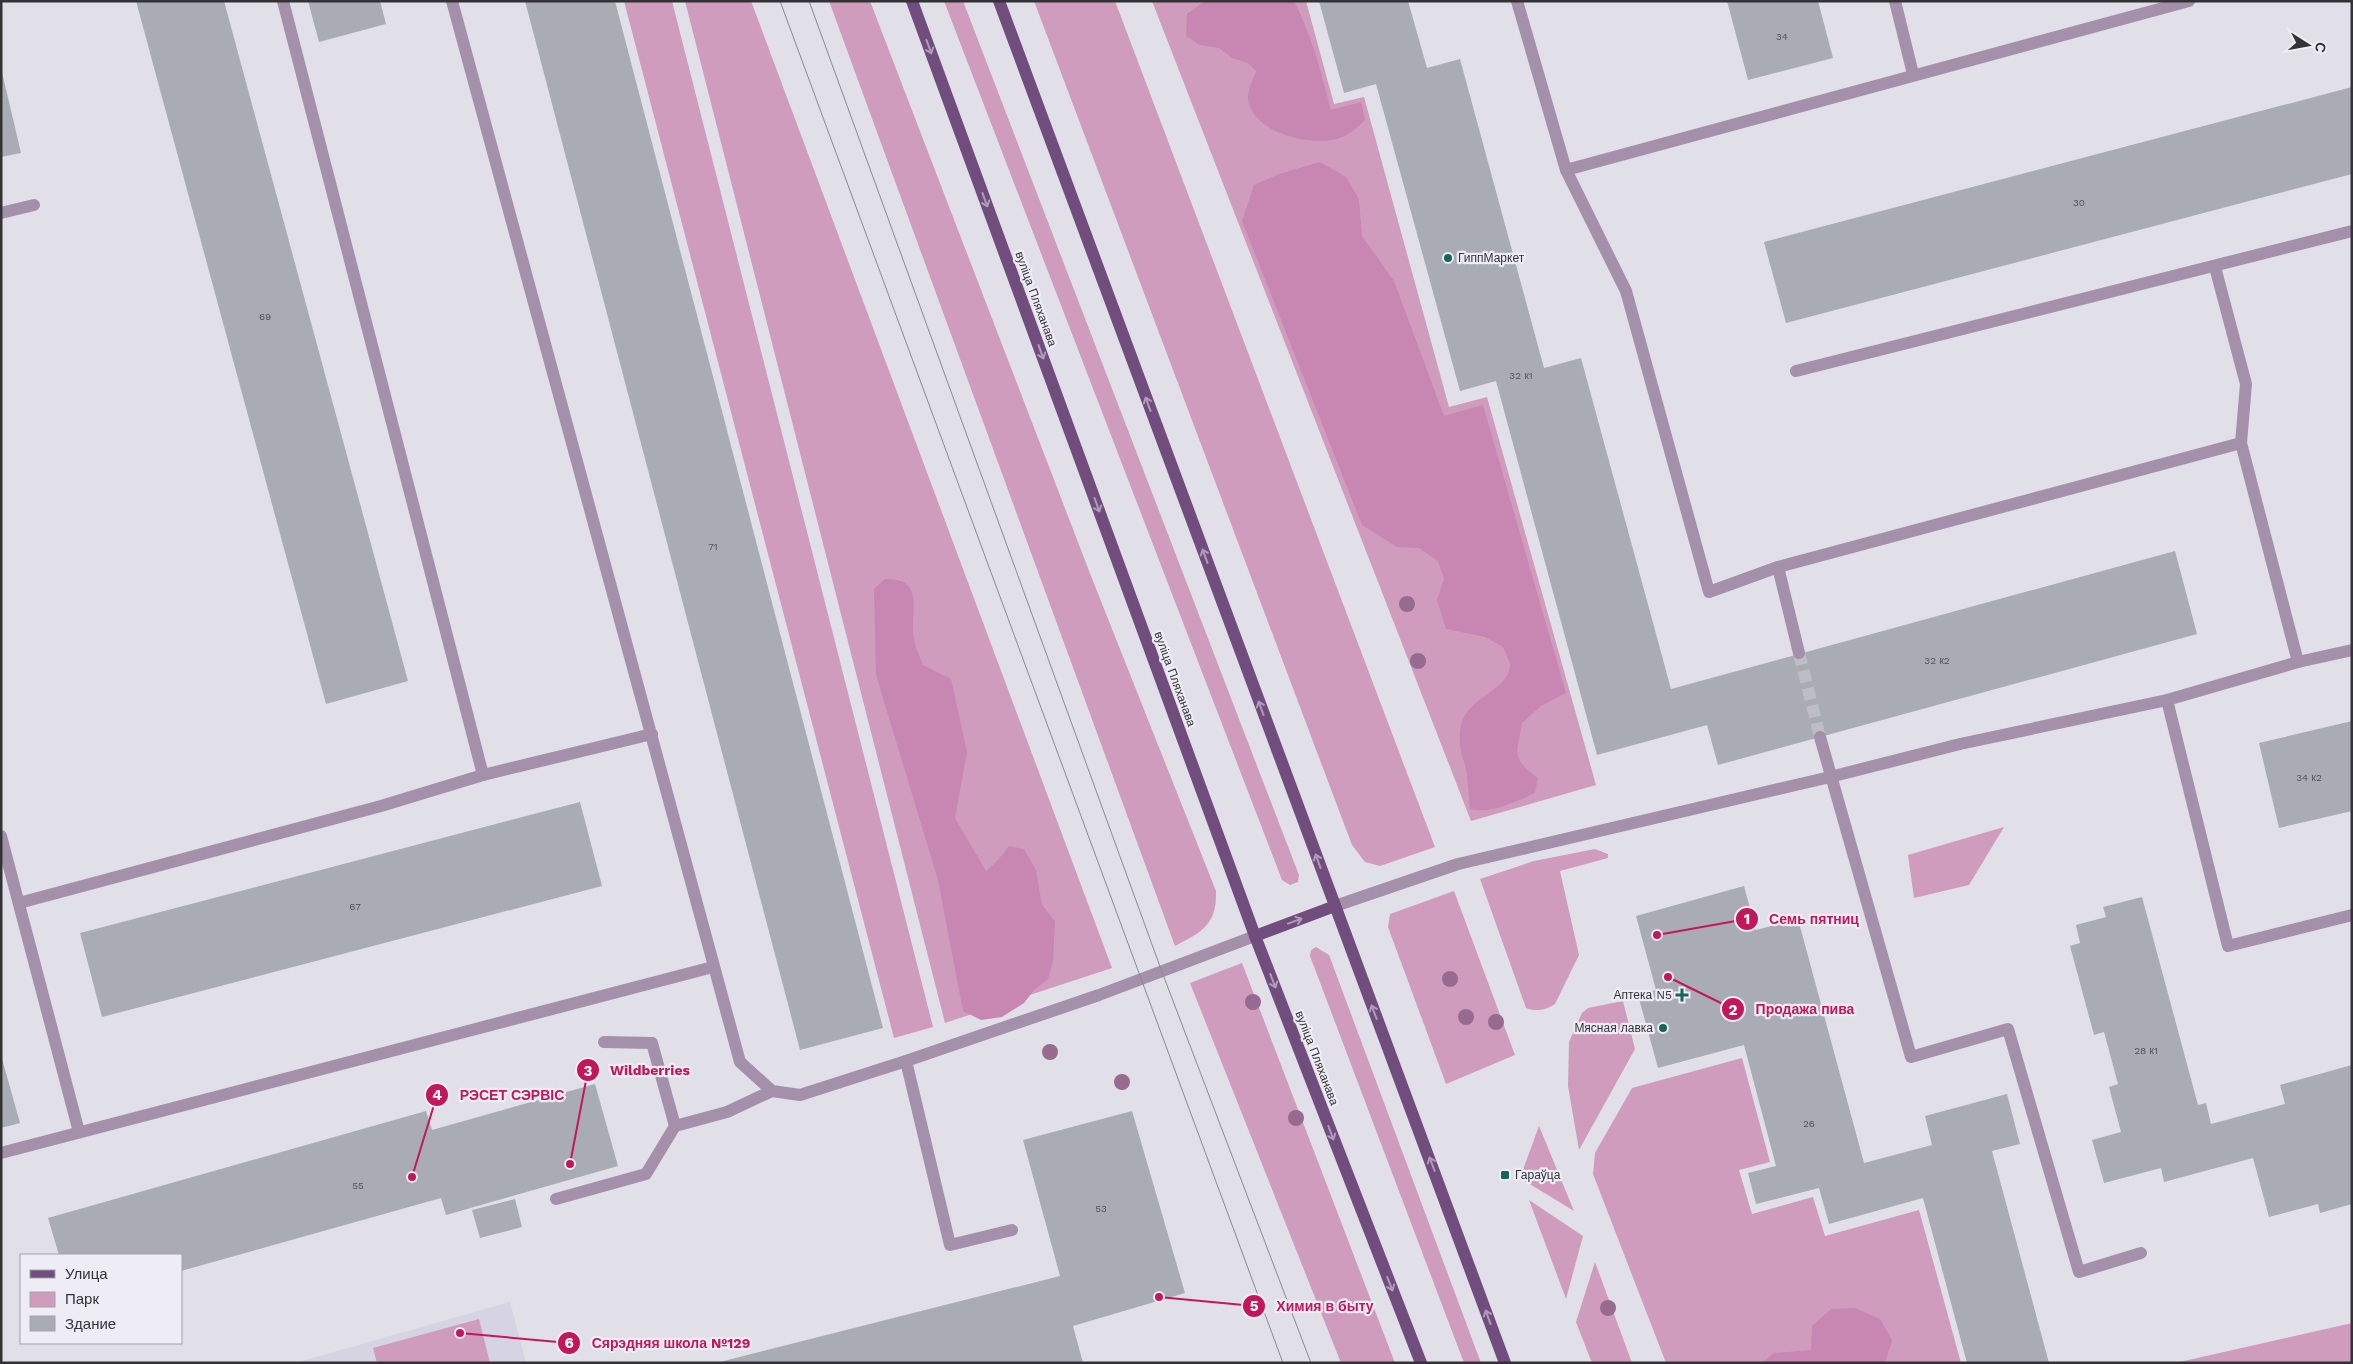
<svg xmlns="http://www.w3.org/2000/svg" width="2353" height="1364" font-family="'Work Sans',sans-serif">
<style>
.built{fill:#d6d3e2}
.green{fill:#d09cbe}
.forest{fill:#c886b3}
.building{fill:#aaacb5}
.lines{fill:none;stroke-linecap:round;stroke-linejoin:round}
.minor-tunnel{stroke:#bebdc4;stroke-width:12;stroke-dasharray:12 6;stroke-linecap:butt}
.minor{stroke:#a490ab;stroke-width:12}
.major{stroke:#704d7c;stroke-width:12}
.tram{stroke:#8a898f;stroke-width:1}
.tree{fill:#976a90}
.oneway{stroke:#af9cb8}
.poi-dot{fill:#18635a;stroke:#eeecf5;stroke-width:2}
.labels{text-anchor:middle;stroke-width:4.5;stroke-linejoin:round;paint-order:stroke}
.number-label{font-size:10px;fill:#515156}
.poi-label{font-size:12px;fill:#333336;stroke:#eeecf5;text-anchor:start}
.street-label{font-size:12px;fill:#333336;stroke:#eeecf5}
.leader{fill:none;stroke:#c2185b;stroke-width:2}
.callout-dot{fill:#c2185b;stroke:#eeecf5;stroke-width:2}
.mark-label{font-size:15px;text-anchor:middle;font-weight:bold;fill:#fff}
.callout-label{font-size:14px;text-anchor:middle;font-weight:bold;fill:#c2185b;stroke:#eeecf5;stroke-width:4.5;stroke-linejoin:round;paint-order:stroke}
</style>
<rect width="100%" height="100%" fill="#e1dfe8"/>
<path class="built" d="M510 1302 526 1363H295Z"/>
<g class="green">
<path d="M624 1H672L933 1027 894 1038Z"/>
<path d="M685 1H751L1112 968 945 1023Z"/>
<path d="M829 1H870L1091 576 1216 891C1217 925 1202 932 1175 946Z"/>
<path d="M944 1H963L1299 875 1298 882 1290 885 1282 880Z"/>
<path d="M1034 1H1115L1435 847 1380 866 1365 862 1352 845Z"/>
<path d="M1152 1H1306L1334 104 1364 97 1449 407 1487 397 1596 785 1471 821Z"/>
<path d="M2004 827 1969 885 1914 898 1908 855Z"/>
<path d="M1595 849 1608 854V858L1560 871 1579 955 1555 1004C1547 1010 1535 1012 1526 1008L1480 879 1534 861Z"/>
<path d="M1454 891 1515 1055 1446 1084 1388 927 1390 914Z"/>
<path d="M1316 947 1329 955 1481 1363H1464L1310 956 1311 950Z"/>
<path d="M1242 963 1395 1363H1341L1190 983Z"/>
<path d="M1623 1001 1635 1049 1579 1150 1568 1086 1569 1042 1582 1013 1588 1008Z"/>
<path d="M1742 1058 1770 1162 1739 1170 1752 1214 1813 1197 1825 1236 1919 1210 1961 1363H1666L1593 1174 1595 1153 1632 1088Z"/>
<path d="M1539 1126 1574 1211 1520 1178Z"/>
<path d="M1529 1200 1583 1236 1566 1299Z"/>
<path d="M1595 1262 1632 1363H1592L1576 1322Z"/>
<path d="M479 1319 490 1363H377L373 1348Z"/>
<path d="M2352 1323V1363H2175Z"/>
</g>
<g class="forest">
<path d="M1205 1H1294C1312 35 1321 73 1331 110L1361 102 1365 120C1357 128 1348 136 1336 139 1310 146 1258 134 1249 104 1245 93 1253 81 1256 71L1248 63 1232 58 1219 48 1200 45 1186 36 1187 14Z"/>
<path d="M1320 162 1346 177 1359 199 1362 236 1394 281 1444 416 1483 405 1566 693 1541 706 1522 723C1517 753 1510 758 1538 778L1535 793C1514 802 1493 814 1470 809 1469 797 1468 785 1467 774 1463 754 1457 748 1461 725 1468 696 1510 690 1510 665 1509 659 1505 652 1503 647L1485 637 1446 629 1437 600 1444 579 1438 561 1419 548 1397 547 1362 525 1242 221 1254 185 1279 174Z"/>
<path d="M885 579C927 578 909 613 914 639 915 647 920 657 923 665L951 679 967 752 955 818 986 871 998 860 1009 846 1024 849 1036 870 1042 905 1055 921 1053 961 1048 979 1034 990 1024 1003 1002 1017 981 1020 963 1011 938 880 876 675 874 589Z"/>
<path d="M1855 1308 1880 1319 1892 1340 1885 1363H1761L1774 1353 1811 1350 1812 1326 1831 1309Z"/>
</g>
<g class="building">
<path d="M136 1H224L408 681 326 704Z"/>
<path d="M308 1H380L386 24 319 42Z"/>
<path d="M525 1H615L883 1028 800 1050Z"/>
<path d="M1319 1H1408L1427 68 1460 59 1544 368 1581 358 1671 689 2175 551 2197 634 1718 765 1707 725 1597 755 1496 381 1460 391 1376 84 1344 93Z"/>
<path d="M1727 1H1818L1833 58 1748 80Z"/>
<path d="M1 68 21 153 1 157Z"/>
<path d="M2352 87V174L1786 323 1764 242Z"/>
<path d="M2352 721V811L2279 828 2259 743Z"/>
<path d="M580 802 602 886 102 1017 80 933Z"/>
<path d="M1744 886 1756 930 1798 919 1864 1163 1932 1145 1925 1116 2007 1094 2020 1144 1992 1151 2049 1363H1967L1923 1198 1829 1224 1819 1188 1756 1204 1748 1173 1776 1166 1744 1045 1658 1068 1638 995 1656 990 1636 916Z"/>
<path d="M2142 897 2198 1105 2206 1103 2211 1124 2285 1104 2280 1085 2352 1065V1204L2320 1213 2318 1204 2269 1217 2253 1158 2164 1182 2161 1168 2104 1183 2092 1140 2121 1132 2109 1087 2118 1084 2104 1032 2094 1035 2070 946 2080 943 2076 925 2106 917 2103 907Z"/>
<path d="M1 1055 20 1123 1 1128Z"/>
<path d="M595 1084 618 1166 446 1215 441 1198 181 1271V1255H59L48 1218 426 1111 432 1130Z"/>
<path d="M1132 1111 1185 1293 1073 1326 1083 1363H716L1060 1276 1023 1140Z"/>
<path d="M515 1199 522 1227 480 1238 472 1210Z"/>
</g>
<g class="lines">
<path class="minor-tunnel" d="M1799 653 1820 737"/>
<g class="minor">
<path d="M283 1 483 775"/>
<path d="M452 1 740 1062 772 1091 800 1095 906 1061 1099 995 1255 936"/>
<path d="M1517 1 1566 170 1626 291 1709 592 1778 567 2241 443"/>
<path d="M1895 1 1913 74"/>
<path d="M1566 170 2189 1"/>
<path d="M1 213 34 205"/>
<path d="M2215 267 2246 384 2241 443 2298 662"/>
<path d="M1796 371 2352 231"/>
<path d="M1778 567 1799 653"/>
<path d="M2167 700 2228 946 2352 915"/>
<path d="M1820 737 1911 1057 2008 1029 2079 1272 2141 1253"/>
<path d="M1 836 79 1132"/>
<path d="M19 903 381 806 483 775 652 734"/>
<path d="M1335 906 1458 864 1830 777 1960 744 2167 700 2298 662 2352 650"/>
<path d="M604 1042 652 1043 675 1126"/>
<path d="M906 1061 950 1245 1012 1230"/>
<path d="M1 1153 713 967"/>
<path d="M556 1199 646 1174 675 1126 727 1112 772 1091"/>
</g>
<g class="major">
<path d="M912 1 1255 936 1421 1363"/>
<path d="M999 1 1505 1363"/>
<path d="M1255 936 1335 906"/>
</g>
<g class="tram">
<path d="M780 1 1283 1363"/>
<path d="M809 1 1162 972 1311 1363"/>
</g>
</g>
<g class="tree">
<circle cx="1407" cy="604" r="8"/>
<circle cx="1418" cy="661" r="8"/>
<circle cx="1450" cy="979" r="8"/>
<circle cx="1253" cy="1002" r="8"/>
<circle cx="1466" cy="1017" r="8"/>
<circle cx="1496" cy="1022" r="8"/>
<circle cx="1050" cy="1052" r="8"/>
<circle cx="1122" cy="1082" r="8"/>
<circle cx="1296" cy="1118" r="8"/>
<circle cx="1608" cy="1308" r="8"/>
</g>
<defs><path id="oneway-shaft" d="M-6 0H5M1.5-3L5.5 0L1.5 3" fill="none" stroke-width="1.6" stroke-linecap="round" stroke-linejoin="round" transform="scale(1.25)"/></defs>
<g class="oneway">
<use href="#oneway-shaft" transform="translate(929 47) rotate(70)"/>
<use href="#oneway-shaft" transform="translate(985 200) rotate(70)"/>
<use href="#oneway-shaft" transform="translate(1041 352) rotate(70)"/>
<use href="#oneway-shaft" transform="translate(1148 404) rotate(-110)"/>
<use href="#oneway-shaft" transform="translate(1097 505) rotate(70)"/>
<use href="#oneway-shaft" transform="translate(1205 556) rotate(-110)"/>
<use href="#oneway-shaft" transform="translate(1261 708) rotate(-110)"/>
<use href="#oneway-shaft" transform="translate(1318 861) rotate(-110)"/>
<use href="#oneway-shaft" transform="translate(1295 921) rotate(-20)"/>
<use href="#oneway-shaft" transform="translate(1273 981) rotate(69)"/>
<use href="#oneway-shaft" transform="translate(1374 1012) rotate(-111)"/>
<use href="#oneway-shaft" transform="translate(1331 1133) rotate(69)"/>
<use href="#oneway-shaft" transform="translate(1432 1164) rotate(-111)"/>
<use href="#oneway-shaft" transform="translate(1390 1284) rotate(69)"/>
<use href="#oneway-shaft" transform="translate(1488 1317) rotate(-110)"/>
</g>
<g class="poi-dot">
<circle cx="1448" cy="258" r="5"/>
<path d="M1679.5 987.5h5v5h5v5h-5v5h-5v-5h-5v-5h5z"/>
<circle cx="1663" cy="1028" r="5"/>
<rect x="1500" y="1170" width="10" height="10" rx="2.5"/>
</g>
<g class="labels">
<g class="number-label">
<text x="1782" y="40">34</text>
<text x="2079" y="206">30</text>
<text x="265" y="320">69</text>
<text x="1521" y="379">32 к1</text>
<text x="713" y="550">71</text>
<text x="1937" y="664">32 к2</text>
<text x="2309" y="781">34 к2</text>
<text x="355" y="910">67</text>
<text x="2146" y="1054">28 к1</text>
<text x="1809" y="1127">26</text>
<text x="358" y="1189">55</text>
<text x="1101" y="1212">53</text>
</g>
<g class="poi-label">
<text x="1458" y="262">ГиппМаркет</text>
<text x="1672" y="999" text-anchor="end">Аптека N5</text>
<text x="1653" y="1032" text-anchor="end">Мясная лавка</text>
<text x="1515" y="1179">Гараўца</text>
</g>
<g class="street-label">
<text transform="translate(1036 299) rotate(70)" y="4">вуліца Пляханава</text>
<text transform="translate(1175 679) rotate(70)" y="4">вуліца Пляханава</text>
<text transform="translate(1317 1058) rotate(69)" y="4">вуліца Пляханава</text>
</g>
</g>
<path class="leader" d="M1657 935L1747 919M1668 977L1733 1009M570 1164L588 1070M412 1177L437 1095M1159 1297L1254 1306M460 1333L569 1343"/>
<g class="callout-dot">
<circle cx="1657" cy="935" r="5"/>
<circle cx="1668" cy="977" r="5"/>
<circle cx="570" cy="1164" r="5"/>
<circle cx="412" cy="1177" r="5"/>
<circle cx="1159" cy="1297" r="5"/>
<circle cx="460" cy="1333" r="5"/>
<circle cx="1747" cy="919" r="12"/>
<circle cx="1733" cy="1009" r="12"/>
<circle cx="588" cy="1070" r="12"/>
<circle cx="437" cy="1095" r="12"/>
<circle cx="1254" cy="1306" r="12"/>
<circle cx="569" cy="1343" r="12"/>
</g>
<g class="mark-label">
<text x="1747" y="924">1</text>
<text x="1733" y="1015">2</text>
<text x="588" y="1076">3</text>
<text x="437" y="1100">4</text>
<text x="1254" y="1311">5</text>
<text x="569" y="1348">6</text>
</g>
<g class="callout-label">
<text x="1814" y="924">Семь пятниц</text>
<text x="1805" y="1014">Продажа пива</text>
<text x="650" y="1075">Wildberries</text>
<text x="512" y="1100">РЭСЕТ СЭРВІС</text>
<text x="1325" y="1311">Химия в быту</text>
<text x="671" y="1348">Сярэдняя школа №129</text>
</g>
<rect width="2353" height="1364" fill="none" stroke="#333336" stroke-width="5"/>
<rect x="20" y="1254" width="162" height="90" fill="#eeecf5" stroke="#a3a2a9"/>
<rect x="30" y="1270" width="25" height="8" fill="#704d7c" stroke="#a3a2a9"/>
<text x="65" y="1279" font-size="15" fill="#333336">Улица</text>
<rect x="30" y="1292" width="25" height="15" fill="#d09cbe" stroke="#a3a2a9"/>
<text x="65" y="1304" font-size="15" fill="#333336">Парк</text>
<rect x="30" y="1316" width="25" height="15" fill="#aaacb5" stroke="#a3a2a9"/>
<text x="65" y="1329" font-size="15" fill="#333336">Здание</text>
<g transform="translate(2308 45) rotate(101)" stroke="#eeecf5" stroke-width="4" paint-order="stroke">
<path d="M0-4L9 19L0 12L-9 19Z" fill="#333336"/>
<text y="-8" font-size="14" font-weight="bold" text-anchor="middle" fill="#333336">С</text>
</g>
</svg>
